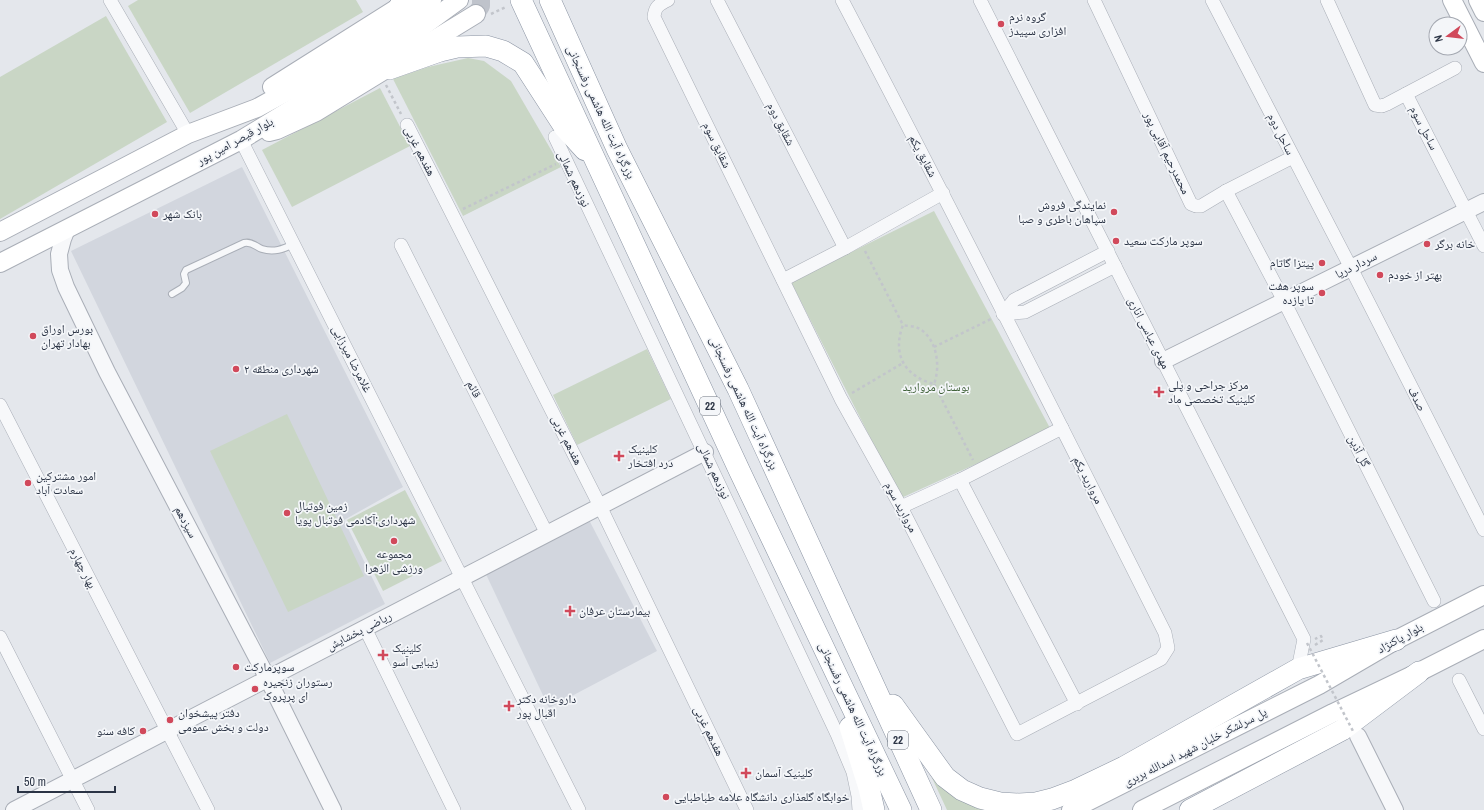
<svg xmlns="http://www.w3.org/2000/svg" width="1484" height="810" font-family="'Archivo Narrow','Noto Naskh Arabic',sans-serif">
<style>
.built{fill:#d2d6de}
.green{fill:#c9d6c5}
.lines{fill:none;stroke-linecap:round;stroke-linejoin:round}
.secondary-tunnel{stroke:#bfc3cb;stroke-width:18;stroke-dasharray:18 9;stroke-linecap:butt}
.service-casing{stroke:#a9aeb7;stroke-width:8}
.minor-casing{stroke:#a9aeb7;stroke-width:14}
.tertiary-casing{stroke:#a9aeb7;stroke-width:18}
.secondary-casing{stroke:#a9aeb7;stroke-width:20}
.trunk-casing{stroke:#8b94a3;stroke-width:22}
.path{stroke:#c2c5cb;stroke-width:2.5;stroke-dasharray:3 3;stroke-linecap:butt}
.service{stroke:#f7f8fa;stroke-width:6}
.minor{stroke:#f7f8fa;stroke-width:13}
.tertiary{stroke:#f7f8fa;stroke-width:16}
.secondary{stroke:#fff;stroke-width:18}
.trunk{stroke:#fff;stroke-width:21}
.path-bridge{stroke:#c2c5cb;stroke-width:2.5;stroke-dasharray:3 3;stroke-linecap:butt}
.poi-dot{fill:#d1495b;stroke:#f4f6f9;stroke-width:1.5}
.labels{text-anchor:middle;stroke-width:3.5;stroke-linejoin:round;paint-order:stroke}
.shield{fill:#f4f6f9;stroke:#676e7b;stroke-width:1}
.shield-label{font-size:11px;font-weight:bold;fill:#2b3445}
.poi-label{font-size:12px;fill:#2b3445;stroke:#f4f6f9;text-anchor:start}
.street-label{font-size:12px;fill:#2b3445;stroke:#f4f6f9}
.park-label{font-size:12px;fill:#3f6138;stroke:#f4f6f9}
</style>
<rect width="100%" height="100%" fill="#e4e7ec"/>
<g class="built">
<path d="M242 167 403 487 344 520 385 604 270 663 71 251Z"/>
<path d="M588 518 657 651 549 708 484 570Z"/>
</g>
<g class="green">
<path d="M138 0H356L363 12 190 113 128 6Z"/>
<path d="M106 16 167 122 0 219V77Z"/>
<path d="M468 58 484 61 511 81 561 167 463 216 393 79 428 67Z"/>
<path d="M380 88 410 146 292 207 262 150Z"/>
<path d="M934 211 1051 430 901 498 791 282Z"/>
<path d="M647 349 671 399 577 445 553 395Z"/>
<path d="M287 414 364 576 288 612 210 451Z"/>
<path d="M405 490 442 561 383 591 347 520Z"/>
<path d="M912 735 943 781 1050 810H947Z"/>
</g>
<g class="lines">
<path class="secondary-tunnel" d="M476 14 481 6V0"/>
<g class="service-casing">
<path id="service" d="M172 294 182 288 186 283 184 274 186 270 244 243C252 241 256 247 262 249 274 253 283 249 294 244"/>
</g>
<g class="minor-casing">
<g id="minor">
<path d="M110 0 188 134"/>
<path d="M668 0C658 5 655 7 654 17L841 399 901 507 1017 734 1161 659 1168 648 1165 633C1059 421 952 210 842 0"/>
<path d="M717 0 845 248"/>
<path d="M980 0 1304 639 1298 669"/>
<path d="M1094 0 1191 204 1196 206H1201L1226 191 1293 157"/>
<path d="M1212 0 1351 268 1484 530"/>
<path d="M1327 0 1375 105 1382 106 1387 104 1455 68"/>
<path d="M1406 94 1484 246"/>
<path d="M407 125 600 506 747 810"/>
<path d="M555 137 837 734 853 772 858 796 859 810"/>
<path d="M241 140 579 810"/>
<path d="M1226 191 1284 301 1434 601"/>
<path d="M401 245 547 534"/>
<path d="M783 280 845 248 943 193"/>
<path d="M1003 314 1025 312 1115 266"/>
<path d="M1003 314 1014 300 1108 251"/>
<path d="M0 405 208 810"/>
<path d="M960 480 1077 704"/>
<path d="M901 507 960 480 1062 428"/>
<path d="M365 628 454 810"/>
<path d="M0 637 88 810"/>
<path d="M1459 680 1484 729"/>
</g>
</g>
<g class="tertiary-casing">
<g id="tertiary">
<path d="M67 229 63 239 59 254 60 270 66 287 107 372 268 679 333 810"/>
<path d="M1163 361 1484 202"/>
<path d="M1358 736 1395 810"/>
<path d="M14 810 705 452"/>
</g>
</g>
<g class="secondary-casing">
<g id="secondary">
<path d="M1452 0 1484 63"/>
<path d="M1478 0 1484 12"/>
<path d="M272 87 410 0"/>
<path d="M269 132 277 130 316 112 476 14"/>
<path d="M0 232 188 134 257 108 288 91 335 65 386 33 432 0"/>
<path d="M0 263 241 140 400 43 459 0"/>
<path d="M1071 810 1319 685 1396 640 1484 595"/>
<path d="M1142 810 1333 713 1419 672 1484 639"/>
</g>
</g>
<g class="trunk-casing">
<g id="trunk">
<path d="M521 0 740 472 901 810"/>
<path d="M550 0 617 149 738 389 931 810"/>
<path d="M399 7 405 0"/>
<path d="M389 69 440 51 457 47 486 46 503 51 523 63 565 128 585 150"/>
<path d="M893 705 945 777 962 790 980 798 1000 803 1019 804 1036 803 1052 799 1076 790 1124 767 1298 669 1396 640"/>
<path d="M850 727 869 788 874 810"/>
<path d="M1190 810 1342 730 1419 672"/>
</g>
</g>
<g class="path">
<path d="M491 14 506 7"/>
<path d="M386 85 401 114"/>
<path d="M463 209 556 164"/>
<path d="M865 251 903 325C892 354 904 376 934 384 941 366 937 336 916 327 912 326 907 326 903 325"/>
<path d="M934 347 993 318"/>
<path d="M934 384 973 460"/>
<path d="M852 393 903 363"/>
<path d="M1315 645 1323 640 1321 636 1315 639"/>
</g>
<use href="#service" class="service"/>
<use href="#minor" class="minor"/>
<use href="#tertiary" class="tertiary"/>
<use href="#secondary" class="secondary"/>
<use href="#trunk" class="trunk"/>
<path class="path-bridge" d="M1307 643 1354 733"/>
</g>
<g class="poi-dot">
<circle cx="1001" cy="24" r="4"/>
<circle cx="1114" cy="212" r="4"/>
<circle cx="155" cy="214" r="4"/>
<circle cx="1116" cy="241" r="4"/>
<circle cx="1427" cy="244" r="4"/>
<circle cx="1322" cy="263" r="4"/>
<circle cx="1380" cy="275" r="4"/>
<circle cx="1322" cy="293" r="4"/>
<circle cx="33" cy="336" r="4"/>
<circle cx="236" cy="369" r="4"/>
<path d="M1157 386h4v4h4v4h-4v4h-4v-4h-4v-4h4z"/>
<path d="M617 450h4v4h4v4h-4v4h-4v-4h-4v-4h4z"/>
<circle cx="28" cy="483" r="4"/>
<circle cx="287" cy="513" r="4"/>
<circle cx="394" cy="541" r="4"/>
<path d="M568 605h4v4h4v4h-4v4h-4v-4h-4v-4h4z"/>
<path d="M381 649h4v4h4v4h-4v4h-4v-4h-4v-4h4z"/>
<circle cx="236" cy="667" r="4"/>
<circle cx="255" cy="689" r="4"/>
<path d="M507 700h4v4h4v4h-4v4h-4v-4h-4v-4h4z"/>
<circle cx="170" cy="720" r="4"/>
<circle cx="143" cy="731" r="4"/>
<path d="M744 767h4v4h4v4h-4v4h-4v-4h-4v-4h4z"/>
<circle cx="666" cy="797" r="4"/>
</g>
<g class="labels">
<g class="shield">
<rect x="700" y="397" width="20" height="18" rx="3"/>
<rect x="888" y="731" width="20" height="18" rx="3"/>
</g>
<g class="shield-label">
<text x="710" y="410">22</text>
<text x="898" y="744">22</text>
</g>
<g class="poi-label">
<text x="1009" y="21">گروه نرم<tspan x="1009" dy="14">افزاری سپیدز</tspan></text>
<text x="1106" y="209" text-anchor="end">نمایندگی فروش<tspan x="1106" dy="14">سپاهان باطری و صبا</tspan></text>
<text x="163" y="218">بانک شهر</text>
<text x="1124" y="245">سوپر مارکت سعید</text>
<text x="1435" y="248">خانه برگر</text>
<text x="1314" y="267" text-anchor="end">پیتزا گاتام</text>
<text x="1388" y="279">بهتر از خودم</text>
<text x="1314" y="290" text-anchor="end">سوپر هفت<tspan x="1314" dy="14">تا یازده</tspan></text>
<text x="41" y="333">بورس اوراق<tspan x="41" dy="14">بهادار تهران</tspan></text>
<text x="244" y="373">شهرداری منطقه ۲</text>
<text x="1168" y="389">مرکز جراحی و پلی<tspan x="1168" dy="14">کلینیک تخصصی ماد</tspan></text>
<text x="628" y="453">کلینیک<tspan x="628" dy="14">درد افتخار</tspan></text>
<text x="36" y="480">امور مشترکین<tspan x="36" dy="14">سعادت آباد</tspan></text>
<text x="295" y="510">زمین فوتبال<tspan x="295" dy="14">شهرداری;آکادمی فوتبال پویا</tspan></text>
<text x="394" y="558" text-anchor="middle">مجموعه<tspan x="394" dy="14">ورزشی الزهرا</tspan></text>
<text x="579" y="615">بیمارستان عرفان</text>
<text x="392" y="652">کلینیک<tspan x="392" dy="14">زیبایی آسو</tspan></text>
<text x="244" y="671">سوپرمارکت</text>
<text x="263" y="686">رستوران زنجیره<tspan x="263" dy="14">ای پرپروک</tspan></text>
<text x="517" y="703">داروخانه دکتر<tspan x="517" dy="14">اقبال پور</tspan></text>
<text x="178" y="717">دفتر پیشخوان<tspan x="178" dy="14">دولت و بخش عمومی</tspan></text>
<text x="135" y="735" text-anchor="end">کافه سنو</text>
<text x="755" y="777">کلینیک آسمان</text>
<text x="674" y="801">خوابگاه گلعذاری دانشگاه علامه طباطبایی</text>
</g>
<g class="street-label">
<text transform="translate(601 112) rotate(65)" y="4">بزرگراه آیت الله هاشمی رفسنجانی</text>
<text transform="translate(781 124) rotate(63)" y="4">شقایق دوم</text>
<text transform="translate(1424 128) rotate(63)" y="4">ساحل سوم</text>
<text transform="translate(1281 134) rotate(63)" y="4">ساحل دوم</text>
<text transform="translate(235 141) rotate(-29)" y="4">بلوار قیصر امین پور</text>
<text transform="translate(717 145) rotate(64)" y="4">شقایق سوم</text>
<text transform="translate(420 151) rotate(63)" y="4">هفدهم غربی</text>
<text transform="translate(1167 153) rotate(64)" y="4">محمدرحیم آقایی پور</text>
<text transform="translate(923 156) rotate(62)" y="4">شقایق یکم</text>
<text transform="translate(574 179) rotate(65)" y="4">نوزدهم شمالی</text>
<text transform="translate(1356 265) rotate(-26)" y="4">سردار دریا</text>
<text transform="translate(1149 333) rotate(63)" y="4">مهدی عباسی اناری</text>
<text transform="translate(352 359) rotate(63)" y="4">غلامرضا میرزایی</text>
<text transform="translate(474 389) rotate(63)" y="4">قائم</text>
<text transform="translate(1417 399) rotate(63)" y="4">صدف</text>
<text transform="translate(744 403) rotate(65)" y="4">بزرگراه آیت الله هاشمی رفسنجانی</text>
<text transform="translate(567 440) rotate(63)" y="4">هفدهم غربی</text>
<text transform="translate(1359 451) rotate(63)" y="4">گل آذین</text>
<text transform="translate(714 471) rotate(65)" y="4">نوزدهم شمالی</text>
<text transform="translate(1088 480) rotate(63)" y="4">مروارید یکم</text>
<text transform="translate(901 507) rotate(62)" y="4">مروارید سوم</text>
<text transform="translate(186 522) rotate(62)" y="4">سیزدهم</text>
<text transform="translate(83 568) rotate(63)" y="4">بهار چهارم</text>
<text transform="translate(359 631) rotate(-27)" y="4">ریاضی بخشایش</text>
<text transform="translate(1400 638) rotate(-29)" y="4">بلوار پاکنژاد</text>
<text transform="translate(853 709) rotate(65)" y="4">بزرگراه آیت الله هاشمی رفسنجانی</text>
<text transform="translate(709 731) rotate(64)" y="4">هفدهم غربی</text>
<text transform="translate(1195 747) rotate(-27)" y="4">پل سرلشکر خلبان شهید اسدالله بربری</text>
</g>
<g class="park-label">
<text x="936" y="391">بوستان مروارید</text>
</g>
</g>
<g transform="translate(1448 36) rotate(255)"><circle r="19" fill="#f4f6f9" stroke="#a4a8b1"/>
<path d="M0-3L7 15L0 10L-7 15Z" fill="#d1495b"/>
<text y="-6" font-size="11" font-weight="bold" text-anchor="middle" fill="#2b3445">N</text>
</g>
<path d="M18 786v6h97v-6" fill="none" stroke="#2b3445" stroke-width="2"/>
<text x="24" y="786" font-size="12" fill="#2b3445" stroke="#f4f6f9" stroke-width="3" paint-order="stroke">50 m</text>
</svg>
